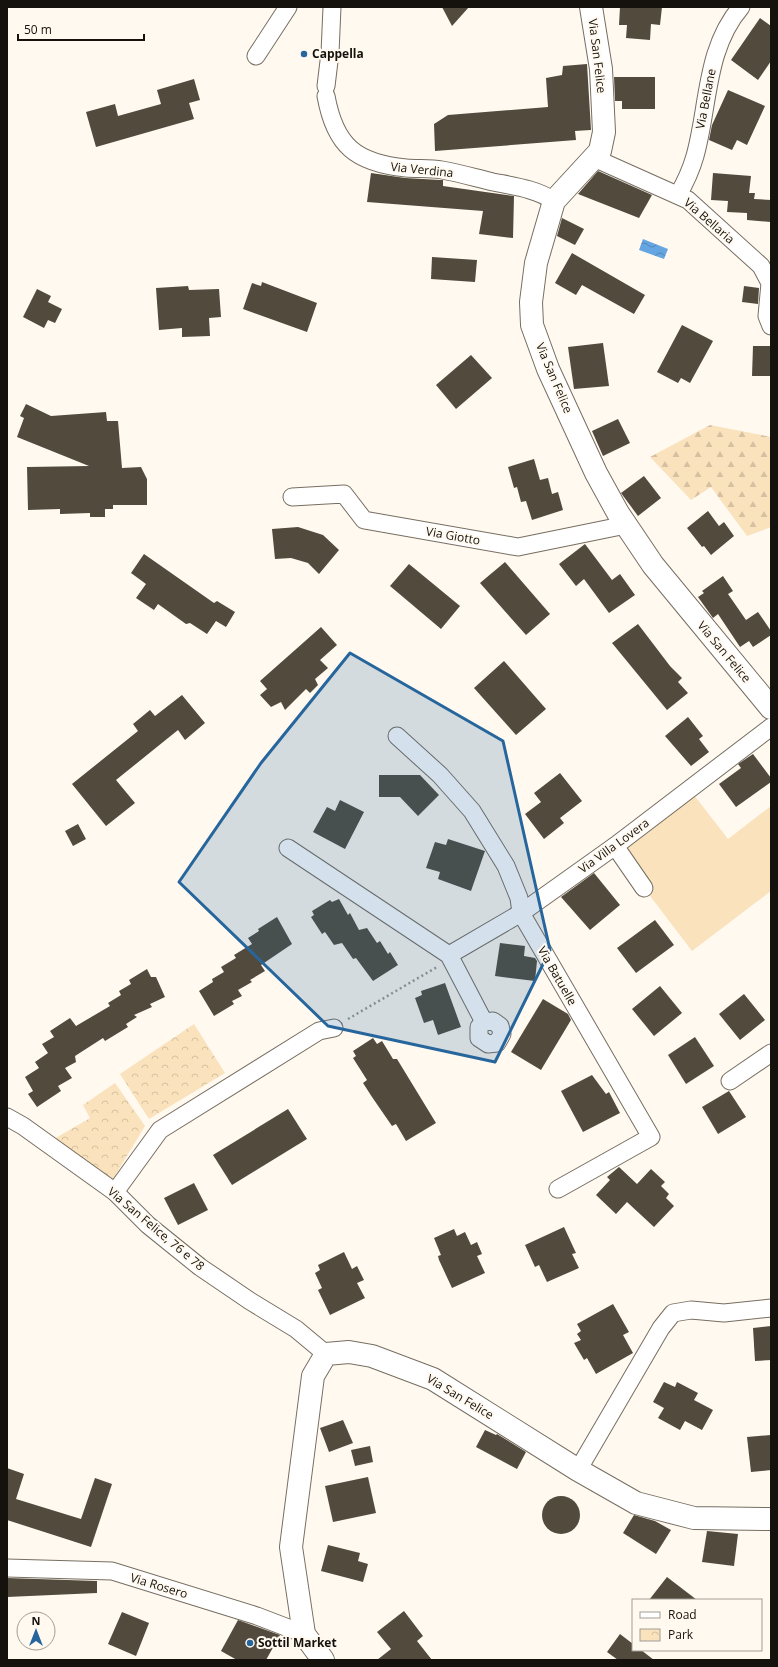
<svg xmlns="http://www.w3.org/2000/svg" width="778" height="1667" font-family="'Open Sans',sans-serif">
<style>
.grass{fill:#fae2bd}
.forest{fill:url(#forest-firs)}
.park{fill:url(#park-crowns)}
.water{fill:url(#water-waves)}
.building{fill:#514a3d}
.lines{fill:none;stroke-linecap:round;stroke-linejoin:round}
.street-casing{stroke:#776e61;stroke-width:19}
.secondary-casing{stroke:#776e61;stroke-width:24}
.path{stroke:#9d9991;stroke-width:2.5;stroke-dasharray:2 3;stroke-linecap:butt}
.street{stroke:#fff;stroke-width:17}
.secondary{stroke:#fff;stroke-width:22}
.marked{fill:#26669c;fill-opacity:0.2;stroke:#26669c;stroke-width:3;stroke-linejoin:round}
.poi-dot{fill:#26669c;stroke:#fff9f0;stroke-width:1.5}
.labels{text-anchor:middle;stroke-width:4;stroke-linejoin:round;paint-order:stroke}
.poi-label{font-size:12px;font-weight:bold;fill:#15120d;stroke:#fff9f0;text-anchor:start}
.street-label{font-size:12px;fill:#15120d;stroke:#fff9f0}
</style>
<defs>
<pattern id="forest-firs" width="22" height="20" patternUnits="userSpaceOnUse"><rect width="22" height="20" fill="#fae2bd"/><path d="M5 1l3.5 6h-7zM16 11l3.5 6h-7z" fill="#d5c1a1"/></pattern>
<pattern id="park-crowns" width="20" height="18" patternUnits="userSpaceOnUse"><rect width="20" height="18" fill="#fae2bd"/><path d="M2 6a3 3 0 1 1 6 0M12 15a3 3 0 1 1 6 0" fill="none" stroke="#d5c1a1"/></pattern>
<pattern id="water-waves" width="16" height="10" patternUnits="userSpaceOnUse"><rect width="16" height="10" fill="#65a6e2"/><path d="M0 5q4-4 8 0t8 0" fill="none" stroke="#5286b6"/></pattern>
</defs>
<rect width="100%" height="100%" fill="#fff9f0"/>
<path class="grass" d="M694 795 728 839 771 806V891L692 951 647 892 654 886 625 848Z"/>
<path class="forest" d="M710 425 771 437V527L747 536 711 487 691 500 650 457Z"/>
<g class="park">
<path d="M194 1024 225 1073 149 1119 120 1074Z"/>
<path d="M115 1083 145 1126 113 1179 54 1139 90 1118 83 1105Z"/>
</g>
<path class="water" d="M643 239 668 249 664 259 639 250Z"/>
<g class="building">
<path d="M442 7H469L452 26Z"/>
<path d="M620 7H662L660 25 651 24 650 40 626 38 627 25H619Z"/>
<path d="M760 18 771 26V61L758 80 731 60Z"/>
<path d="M587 64 591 130 575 131 576 140 435 151 434 124 448 115 548 107 546 78 562 75 563 66Z"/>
<path d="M614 77H655V109H622V101H615Z"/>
<path d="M194 79 200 100 189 103 194 119 96 147 86 112 115 104 118 116 161 104 157 90Z"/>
<path d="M728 90 765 106 747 145 737 140 732 150 709 140 712 125Z"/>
<path d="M598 171 652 195 639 218 578 194Z"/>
<path d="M371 173 405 178 440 180H443V186L514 196 513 238 479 234 483 211 367 202Z"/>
<path d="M713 173 751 176 749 193H755L754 199 771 200V222L747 220V213L727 212 728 201 711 200Z"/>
<path d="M562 218 584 229 575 245 557 236Z"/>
<path d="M572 253 645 295 634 314 582 285 576 295 555 283Z"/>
<path d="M432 257 477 260 475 282 431 279Z"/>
<path d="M262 282 317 303 307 332 243 309 252 283 261 286Z"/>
<path d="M188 286 189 290 219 289 221 317 209 318 210 336 182 337V328L159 330 156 288Z"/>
<path d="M744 286 759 288 758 304 742 302Z"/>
<path d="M37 289 51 296 48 302 62 309 55 323 48 320 44 328 23 317Z"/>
<path d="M682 325 713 341 690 383 681 378 678 383 657 372Z"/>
<path d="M603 343 609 386 574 389 568 347Z"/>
<path d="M753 346H771V376H752Z"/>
<path d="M471 355 492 378 456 409 436 385Z"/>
<path d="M26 404 51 416 106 412 107 421H118L122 468 141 467 147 479V505H113V509H105V517H90V513L60 514V509L28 510 27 467 89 466 17 437 24 418 20 416Z"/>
<path d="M618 419 630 443 603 456 592 431Z"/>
<path d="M534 459 540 480 548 478 552 494 558 492 563 510 532 520 526 501 521 502 517 487 514 488 508 467Z"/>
<path d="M644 476 661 498 638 516 621 493Z"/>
<path d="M708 511 719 526 724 522 734 536 711 555 704 546 702 547 687 528Z"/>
<path d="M298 527 323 535 339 550 319 574 308 563 291 558 275 559 272 529Z"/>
<path d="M585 544 612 580 620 574 635 595 609 613 584 579 576 586 559 564Z"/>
<path d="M144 554 214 603 217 601 235 612 226 627 216 621 207 634 190 623 186 624 158 604 154 610 136 598 146 584 131 573Z"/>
<path d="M505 562 550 614 526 635 480 583Z"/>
<path d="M409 564 460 606 441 629 390 586Z"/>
<path d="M723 576 733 591 728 594 746 620 758 612 771 631V635L753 647 749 641 740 647 718 614 713 618 698 597 704 593 702 591Z"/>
<path d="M638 624 670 666 682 678 678 682 688 693 667 710 612 643Z"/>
<path d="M321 627 337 645 320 660 328 668 315 679 318 685 310 693 306 689 285 710 281 702 271 707 260 695 267 689 260 681Z"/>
<path d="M504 661 546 709 516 735 474 688Z"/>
<path d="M182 695 205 723 185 740 178 730 116 780 135 803 106 826 72 784 138 731 133 724 150 710 155 716Z"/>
<path d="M688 717 703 736 699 739 709 752 691 766 665 736Z"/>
<path d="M753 754 771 778V782L736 807 719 784 741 768 738 764Z"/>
<path d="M560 773 582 801 560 818 564 823 544 839 525 814 541 802 534 793Z"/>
<path d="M379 775H420L439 795 418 816 400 797H379Z"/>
<path d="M340 800 364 812 345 849 313 832 327 807 335 811Z"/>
<path d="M78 824 86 839 73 846 65 831Z"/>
<path d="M448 839 485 851 471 891 438 879 440 872 426 868 435 842 446 845Z"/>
<path d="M594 873 620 905 590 930 561 897Z"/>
<path d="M339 899 348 915 350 913 359 930 367 928 377 943 380 941 388 954 390 952 398 965 373 981 356 958 353 959 342 943 334 945 325 932 322 934 311 917 314 915 312 911 330 900 332 902Z"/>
<path d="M277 917 292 944 261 965 265 971 250 980 252 982 238 990 242 996 232 1001 234 1004 214 1016 199 991 213 982 212 979 224 972 221 967 236 958 234 955 252 944 248 938 259 931 258 929Z"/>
<path d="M655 920 674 945 636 973 617 948Z"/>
<path d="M500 943 525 946 524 956 535 958 537 961 535 981 495 976Z"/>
<path d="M147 969 151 977H156L165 997 150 1004 152 1007 134 1015 137 1017 126 1024 128 1027 105 1041 103 1038 75 1056 76 1062 65 1068 72 1078 58 1086 61 1091 37 1107 28 1094 33 1091 25 1077 39 1068 35 1062 48 1053 42 1044 54 1037 50 1031 70 1018 76 1026 110 1006 108 1003 121 995 119 991 131 984 129 980Z"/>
<path d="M445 983 461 1027 438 1035 433 1020 424 1023 415 998 422 995 421 991Z"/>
<path d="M660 986 682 1013 654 1036 632 1009Z"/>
<path d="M744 994 765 1020 740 1040 719 1014Z"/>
<path d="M543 999 568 1014 571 1020 541 1070 511 1052Z"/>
<path d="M695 1037 714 1066 686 1084 668 1055Z"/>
<path d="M373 1038 377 1044 382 1041 393 1059H397L436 1123 406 1141 396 1124 392 1126 372 1097 363 1083 367 1080 353 1058 356 1056 353 1051Z"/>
<path d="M592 1075 606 1094 609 1092 620 1113 583 1132 561 1091Z"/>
<path d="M729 1091 746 1117 718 1134 702 1107Z"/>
<path d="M288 1109 307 1139 232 1185 213 1155Z"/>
<path d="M619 1167 637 1184 651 1169 665 1182 661 1186 669 1194 666 1198 674 1206 654 1227 627 1202 616 1214 596 1195 610 1180 607 1177Z"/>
<path d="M194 1183 208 1210 178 1225 164 1198Z"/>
<path d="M564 1227 576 1253 572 1254 579 1268 547 1282 539 1265 535 1267 525 1245Z"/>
<path d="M454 1229 457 1236 465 1232 471 1245 477 1242 482 1254 477 1256 485 1273 452 1288 439 1260 438 1256 441 1255 434 1238Z"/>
<path d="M344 1252 352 1269 357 1266 364 1280 357 1283 365 1298 330 1315 318 1290 322 1288 315 1273 320 1270 318 1265Z"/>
<path d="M613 1304 629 1332 623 1335 633 1353 596 1374 587 1358 584 1360 574 1343 581 1340 577 1334 581 1331 577 1324Z"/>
<path d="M771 1326V1360L755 1361 753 1328Z"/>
<path d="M664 1382 675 1387 677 1382 698 1393 694 1400 713 1410 702 1430 685 1421 680 1430 658 1418 664 1408 653 1402Z"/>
<path d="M343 1420 353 1443 329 1452 320 1428Z"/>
<path d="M485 1430 496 1435 497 1434 526 1452 517 1469 476 1447Z"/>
<path d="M771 1435V1470L751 1472 747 1437Z"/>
<path d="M370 1446 373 1462 355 1466 351 1450Z"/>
<path d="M7 1468 24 1474 16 1499 81 1519 95 1478 112 1484 91 1547 7 1520Z"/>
<path d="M368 1477 376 1513 333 1522 325 1486Z"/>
<circle cx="561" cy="1515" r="19"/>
<path d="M634 1515 655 1521 671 1530 656 1554 623 1533Z"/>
<path d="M707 1531 738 1534 734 1566 702 1562Z"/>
<path d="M328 1545 360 1553 358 1561 368 1564 363 1582 321 1571Z"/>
<path d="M667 1577 697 1600H649Z"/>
<path d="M7 1578 97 1581V1593L7 1597Z"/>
<path d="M404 1611 423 1636 417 1641 432 1660H377L391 1649 377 1632Z"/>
<path d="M122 1612 149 1623 136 1656 108 1644Z"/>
<path d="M238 1620 280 1635 266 1660H237L221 1651Z"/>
<path d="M620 1634 633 1644V1650H641L654 1660H618L607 1652Z"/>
</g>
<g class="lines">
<g class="street-casing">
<g id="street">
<path d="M256 56 288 7"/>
<path d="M326 86 330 53 332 7"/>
<path d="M326 96C335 146 356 163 406 168 418 169 430 168 442 170 459 173 476 178 493 182 513 186 537 189 554 201"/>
<path d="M594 158 688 200 761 266 770 283 767 316 771 326"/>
<path d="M678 195C685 183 691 170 695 156 709 106 705 49 741 7"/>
<path d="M292 497 344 494 364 520 518 547 626 525"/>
<path d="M397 736 440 775 472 811 506 866 519 898 521 913 651 1137 558 1189"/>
<path d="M615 846 644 888"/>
<path d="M288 848 449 955 484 1022 493 1021 500 1026 502 1034 497 1043 488 1044 479 1038V1027L484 1022"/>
<path d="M449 955 521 913 615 846 771 727"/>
<path d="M730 1081 771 1053"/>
<path d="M7 1117 23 1126 115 1192 148 1225 200 1267 250 1301 296 1329 326 1354"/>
<path d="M115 1192 160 1130 319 1031 334 1028"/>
<path d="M578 1470 661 1328 673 1313 691 1310 724 1313 771 1308"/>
<path d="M7 1568 112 1571 257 1616 304 1634"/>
</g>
</g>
<g class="secondary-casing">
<g id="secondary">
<path d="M591 7 601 69 604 132 600 151 554 201 536 263 531 302 532 325 548 369 596 473 618 513 653 565 771 708"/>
<path d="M323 1660 304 1634 291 1547 313 1376 326 1354 349 1352 372 1356 433 1379 578 1470 636 1503 694 1518 771 1519"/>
</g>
</g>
<path class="path" d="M348 1019 437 967"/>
<use href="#street" class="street"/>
<use href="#secondary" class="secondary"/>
</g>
<path class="marked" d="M350 653 503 741 550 950 495 1062 328 1026 179 882 261 763Z"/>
<g class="poi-dot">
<circle cx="304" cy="54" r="4"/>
<circle cx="250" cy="1643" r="4"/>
</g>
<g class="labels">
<g class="poi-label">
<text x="312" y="58">Cappella</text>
<text x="258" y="1647">Sottil Market</text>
</g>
<g class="street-label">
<text transform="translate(597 56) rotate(83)" y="4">Via San Felice</text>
<text transform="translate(706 99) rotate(-79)" y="4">Via Bellane</text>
<text transform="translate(422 170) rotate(6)" y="4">Via Verdina</text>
<text transform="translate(709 221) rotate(41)" y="4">Via Bellaria</text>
<text transform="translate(554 378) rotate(67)" y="4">Via San Felice</text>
<text transform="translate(453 536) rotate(10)" y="4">Via Giotto</text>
<text transform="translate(724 652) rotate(50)" y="4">Via San Felice</text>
<text transform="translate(614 846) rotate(-36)" y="4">Via Villa Lovera</text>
<text transform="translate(557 976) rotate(60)" y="4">Via Batuelle</text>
<text transform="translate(156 1229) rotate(40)" y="4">Via San Felice, 76 e 78</text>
<text transform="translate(460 1397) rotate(31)" y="4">Via San Felice</text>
<text transform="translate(159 1586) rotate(17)" y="4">Via Rosero</text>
</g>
</g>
<rect width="778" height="1667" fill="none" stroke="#15120d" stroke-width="16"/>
<rect x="632" y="1599" width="130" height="52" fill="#fff9f0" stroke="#a19d95"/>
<rect x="640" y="1612" width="20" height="6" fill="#ffffff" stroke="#a19d95"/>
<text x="668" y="1619" font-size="12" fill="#15120d">Road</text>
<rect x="640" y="1629" width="20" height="12" fill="url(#park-crowns)" stroke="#a19d95"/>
<text x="668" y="1639" font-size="12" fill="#15120d">Park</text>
<g transform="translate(36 1631)"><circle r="19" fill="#fff9f0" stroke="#a19d95"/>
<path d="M0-3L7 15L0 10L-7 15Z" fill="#26669c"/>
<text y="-6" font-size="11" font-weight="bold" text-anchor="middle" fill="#15120d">N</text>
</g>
<path d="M18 34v6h126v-6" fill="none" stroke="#15120d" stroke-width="2"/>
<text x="24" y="34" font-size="12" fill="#15120d" stroke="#fff9f0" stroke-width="3" paint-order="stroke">50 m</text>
</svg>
